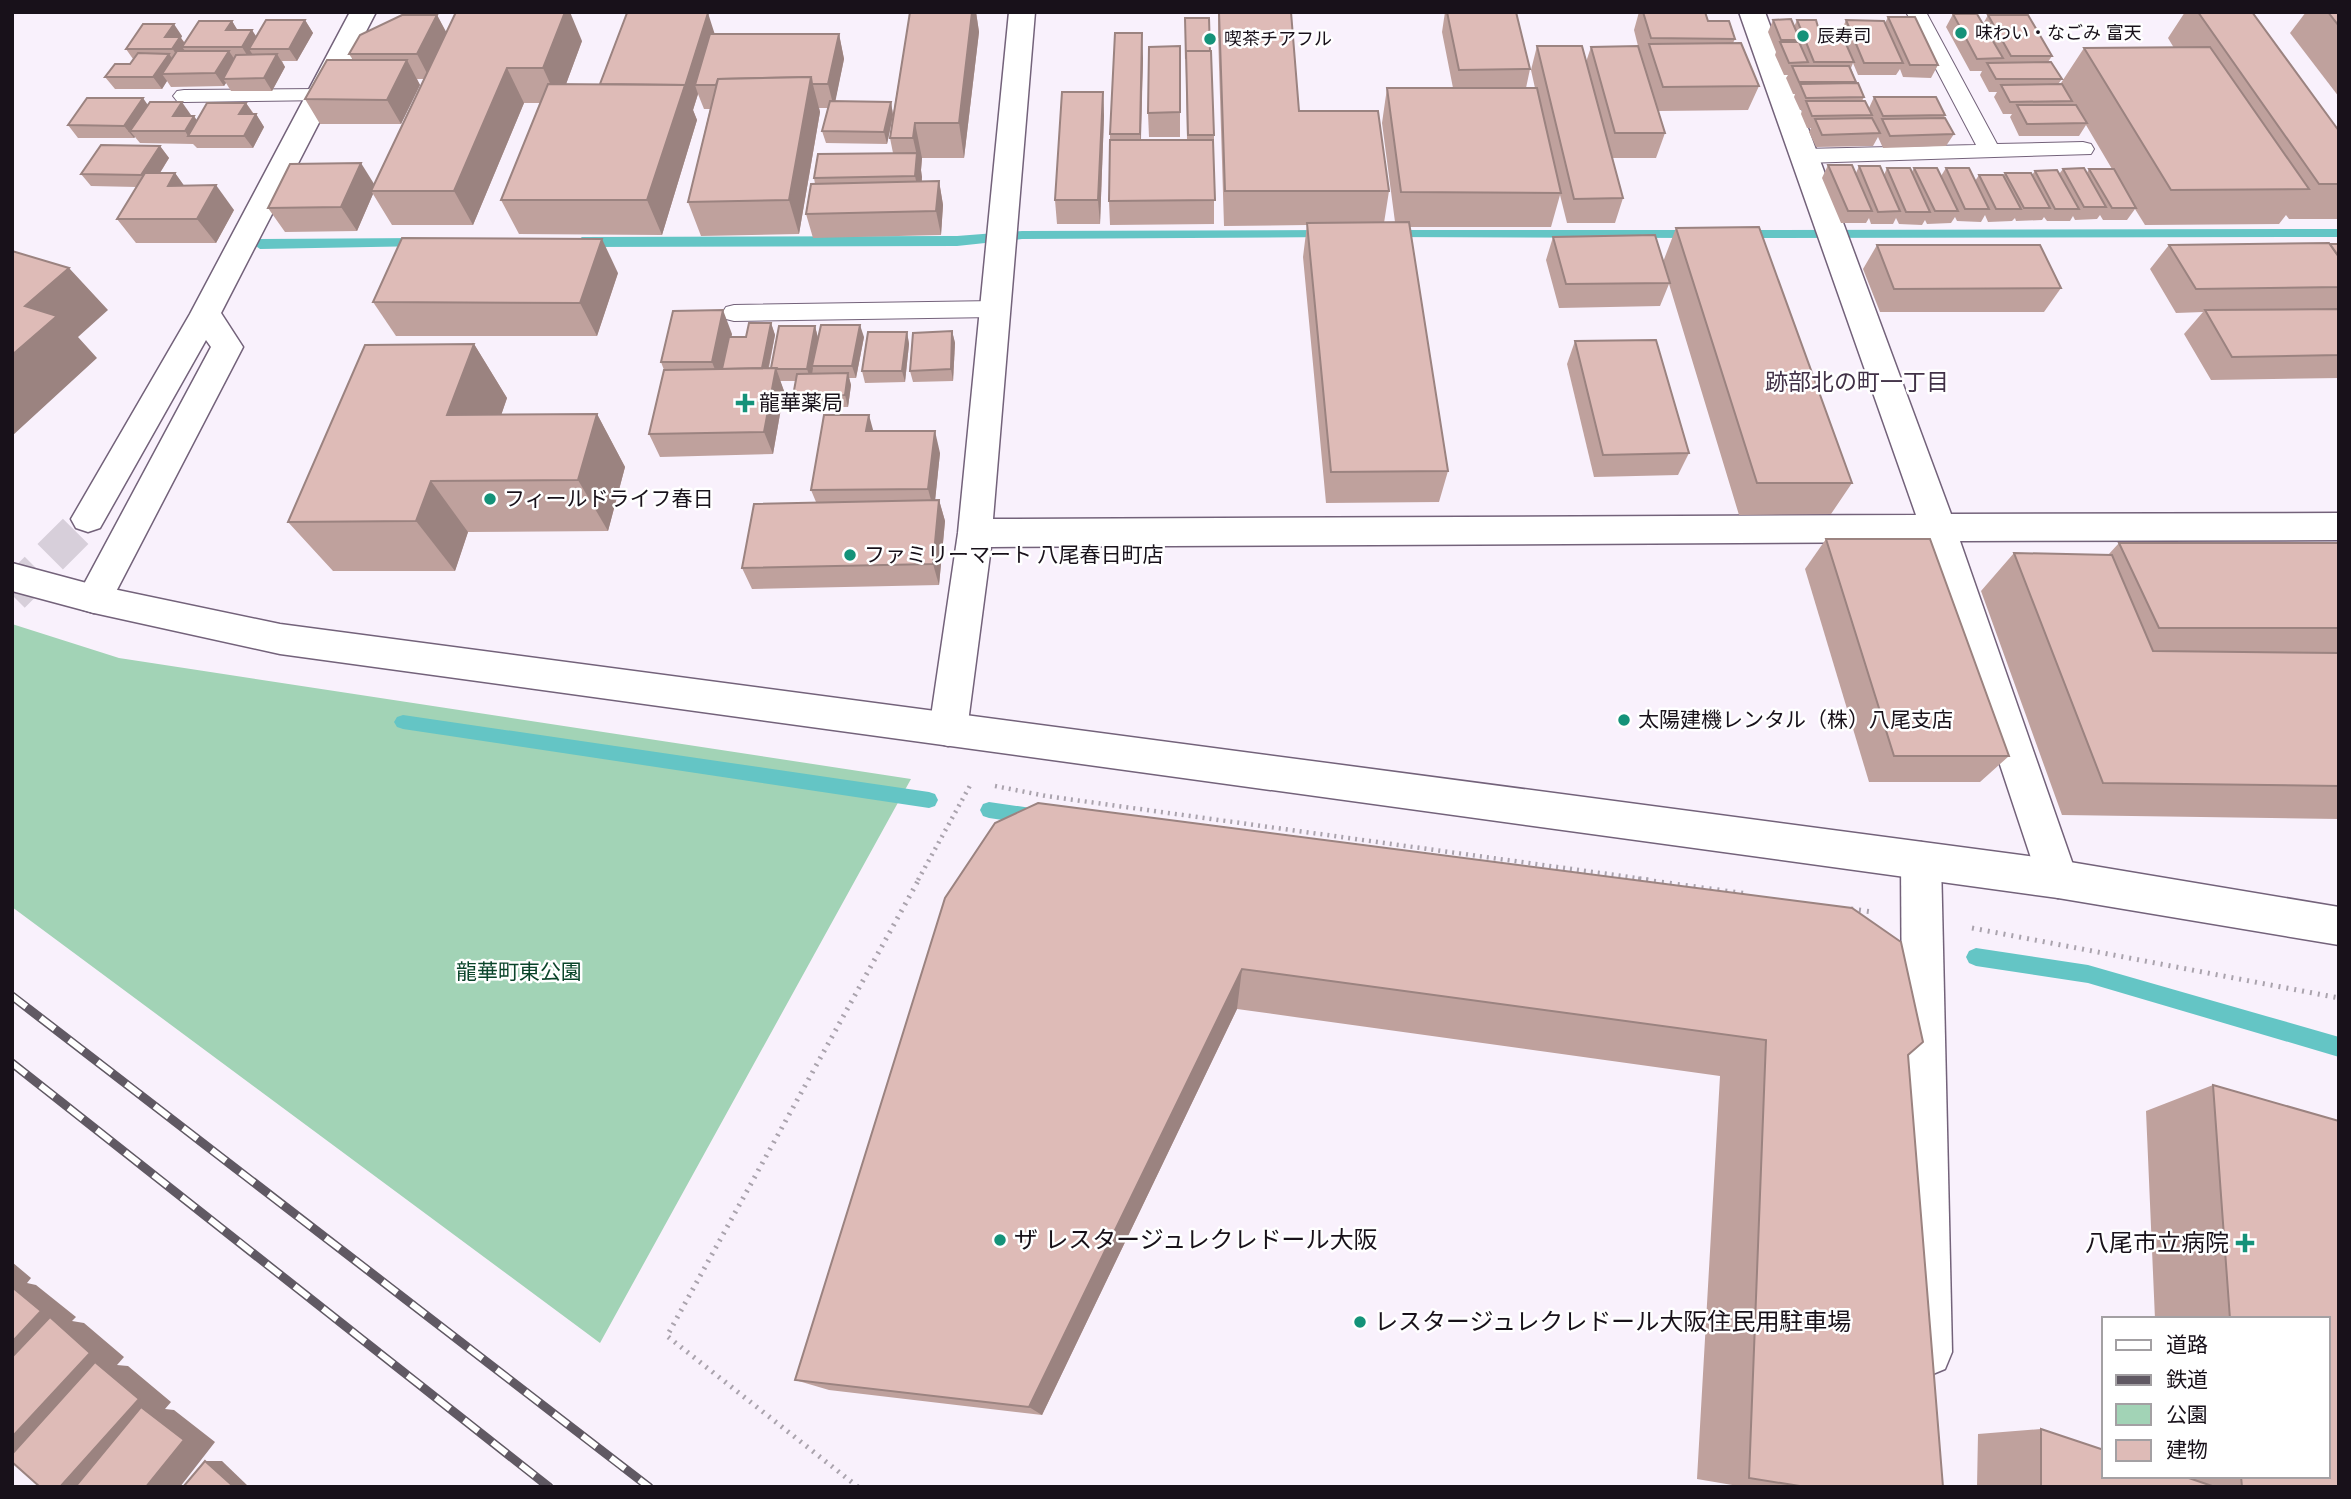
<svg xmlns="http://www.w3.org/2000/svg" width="2351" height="1499" font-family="'Nunito Sans','Noto Sans JP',sans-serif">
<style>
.green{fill:#a2d3b6}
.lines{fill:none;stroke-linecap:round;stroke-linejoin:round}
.stream{fill:#64c5c5;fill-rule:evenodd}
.street-tunnel{stroke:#d7cfda;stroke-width:36;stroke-dasharray:36 18;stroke-linecap:butt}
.lane-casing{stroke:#73627a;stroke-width:2}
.street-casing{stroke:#73627a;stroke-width:3}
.secondary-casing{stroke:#73627a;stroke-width:3}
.path-far1{stroke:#aaa3ad;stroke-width:4.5;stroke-dasharray:2 5;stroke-linecap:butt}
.path{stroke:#aaa3ad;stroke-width:5;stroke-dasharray:2 6;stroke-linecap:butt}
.lane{fill:#fff;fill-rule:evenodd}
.street{fill:#fff;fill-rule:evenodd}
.secondary{fill:#fff;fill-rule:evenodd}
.rail-casing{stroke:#605963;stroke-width:9}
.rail{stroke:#fff;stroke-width:6;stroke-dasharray:18;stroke-linecap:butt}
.wall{fill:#bfa19d}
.shaded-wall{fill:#9b8380}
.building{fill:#debbb7;stroke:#9b8380;stroke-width:2}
.poi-dot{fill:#149279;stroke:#fff;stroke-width:2.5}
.labels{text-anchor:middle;stroke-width:5;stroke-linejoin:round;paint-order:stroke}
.far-poi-label{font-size:18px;fill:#18111a;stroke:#fff;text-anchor:start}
.poi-label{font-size:21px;fill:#18111a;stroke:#fff;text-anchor:start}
.park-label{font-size:21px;fill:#0a442a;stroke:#fff}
.neighbourhood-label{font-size:23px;fill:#413147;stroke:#fff}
.near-poi-label{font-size:24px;fill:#18111a;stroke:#fff;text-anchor:start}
</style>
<rect width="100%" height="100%" fill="#f9f1fc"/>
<path class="green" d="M12 624 119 658 911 779 600 1343 12 907Z"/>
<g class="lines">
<g class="stream">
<path d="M2339 229V237L1741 238 1734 234 1741 230Z"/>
<path d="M1328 230 1335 234 1333 237 1022 239 957 246 582 247 575 242 582 237 957 236 1022 231Z"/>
<path d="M1387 230H1699L1706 234 1699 238 1382 237 1380 234Z"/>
<path d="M421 238 426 240V246L260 249 253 244 260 239Z"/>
<path d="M403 715 929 792 935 794 938 800 935 806 929 808 403 729 397 727 394 722 397 717Z"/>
<path d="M989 802 1038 809 1044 811 1047 817 1044 823 1038 825 989 818 983 816 980 810 983 804Z"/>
<path d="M1976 948 2088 965 2339 1037V1057L2088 983 1976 966 1969 963 1966 957 1969 951Z"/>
</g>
<path class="street-tunnel" d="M12 595 88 519"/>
<g class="lane-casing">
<g id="lane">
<path d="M1906 12H1926L1997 144 2083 142 2091 144 2094 149 2091 154 1804 163 1796 161 1793 156 1796 151 1804 149 1976 145Z"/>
<path d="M320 89 327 90 331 95 327 100 184 102 177 101 173 96 177 91 184 90Z"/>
<path d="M995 301 1003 303 1007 309 1003 315 995 317 734 321 726 319 722 313 726 307 734 305Z"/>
</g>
</g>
<g class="street-casing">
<g id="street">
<path d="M350 12H376L221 313 243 347 107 609 94 613 81 609 76 599 211 347 206 340 100 528 88 532 76 528 71 519 190 314Z"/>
<path d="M1009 12H1035L993 519 1916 515 1739 12H1765L1951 514 2339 513V540L1960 541 2078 879 2072 892 2058 898 2044 892 2038 879 1926 542 991 547 967 730 961 742 948 746 935 742 929 730 958 533Z"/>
<path d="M1921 842 1935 847 1941 860 1952 1352 1945 1369 1928 1376 1911 1369 1904 1352 1901 860 1907 847Z"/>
</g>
</g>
<g class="secondary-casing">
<path id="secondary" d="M12 563 94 585 280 624 2058 860 2339 907V945L2058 898 280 654 94 613 12 591Z"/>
</g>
<g class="path-far1">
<path d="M995 786 1046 796 1651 880"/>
<path d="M918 880 972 782"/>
</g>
<g class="path">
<path d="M1638 879 1748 894"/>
<path d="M1851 909 1873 912"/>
<path d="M1972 928 2339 998"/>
<path d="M858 1487 667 1336 919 879"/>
</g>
<use href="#lane" class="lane"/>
<use href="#street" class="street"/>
<use href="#secondary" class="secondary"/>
<g class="rail-casing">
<g id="rail">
<path d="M12 996 649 1487"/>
<path d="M12 1063 549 1487"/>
</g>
</g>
<use href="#rail" class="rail"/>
</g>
<g class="wall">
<path d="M910 12H976L979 32 964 158H922L921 170 922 182 939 181 943 205 941 235 813 238 806 214 815 184 814 178 893 153 890 138 893 116 887 144 826 143 822 131 828 108H819L820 112 799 234 701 236 688 202 710 109H704L698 94 693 110 697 120 662 235 519 234 501 200 540 103H524L473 225H392L373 194 357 231 285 232 268 208 374 184 424 79H417L420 85 401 124H320L305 99 353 60 349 54 437 15 446 33 582 41 566 84H600L715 34H839L844 59 835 101 891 102 893 115Z"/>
<path d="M1218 12H1291L1299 111 1389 191 1384 223 1395 222 1382 123 1387 88H1453L1442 32 1445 12H1516L1530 69 1526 88H1535L1531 70 1537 46 1586 62 1591 47 1639 50 1634 30 1639 12H1705L1708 21 1735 39 1733 43 1759 86 1748 110 1658 111 1665 133 1656 158H1612L1623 198 1615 223H1567L1560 195 1551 227H1409L1448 471 1439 502 1326 503 1303 257 1307 225 1224 226 1218 33Z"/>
<path d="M2185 12H2252L2339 131V219H2289L2286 215 2279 224 2145 225 2135 209 2127 220H2103L2100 215 2097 219 2075 220 2073 216 2070 221H2047L2044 217 2042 220 2016 221 2015 218 2012 221 1988 222 1985 215 1981 222 1957 221 1955 217 1951 223 1927 224 1925 220 1922 225 1899 224 1896 218 1893 224H1871L1869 218 1866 223H1841L1822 178 1828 165 1856 173 1859 166 1884 175 1887 168 1912 172 1914 168 1941 176 1946 168 1975 181 1979 175 2003 176 2005 173 2032 175 2035 171 2059 174 2063 169 2087 173 2089 169H2112L2086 125 2079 136H2019L2010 117 2012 114H2003L1994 97 1997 92H1989L1980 75 1982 71H1970L1946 27 1953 14 1983 24 1988 15 2052 56 2048 62 2062 79 2058 84H2062L2061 83 2084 48H2174L2168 38Z"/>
<path d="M2306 12H2339V97L2290 33Z"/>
<path d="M1888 17 1938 65 1931 78 1903 77 1900 69 1896 75H1858L1853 63 1851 68 1856 82 1855 83 1864 97 1862 101 1869 108 1874 97 1945 115 1944 118 1954 134 1946 146 1883 148 1878 137 1873 146 1816 147 1809 132 1811 128H1807L1801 114 1802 110H1800L1794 97 1795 94H1793L1786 78 1788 75H1784L1775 55 1776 52 1768 32 1773 20 1794 27 1797 20 1818 27 1841 32 1846 20 1885 23Z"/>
<path d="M1185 18 1214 135V224L1110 225 1109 201 1110 134 1143 58 1141 140H1187Z"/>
<path d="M305 20 313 33 297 61H282L285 67 272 91H231L226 83 224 86 171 87 167 81 162 89H115L105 77 130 64 133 59 126 49 182 36 181 38 185 43 232 21 237 30 256 36Z"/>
<path d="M1180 46V137H1149L1148 113Z"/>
<path d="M1103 92 1104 116 1100 224H1057L1055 200Z"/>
<path d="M246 103 254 114H256L264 127 253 148H197L193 144 140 143 135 137 134 138H78L68 125 148 105 191 115 190 116 197 120Z"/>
<path d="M160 146 169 158 160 173H175L184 186 234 210 216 243H136L117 219 137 187 91 186 81 174Z"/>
<path d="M1676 228 1852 483 1831 514 1739 515 1669 284 1660 306 1559 308 1546 260 1553 237 1663 262Z"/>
<path d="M2339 244V378L2211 380 2184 334 2203 312 2176 313 2150 269 2169 245Z"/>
<path d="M1877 245 2061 288 2044 312H1880L1863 269Z"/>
<path d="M618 273 597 336H396L373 302Z"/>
<path d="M771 323 775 335 769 368H771L815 326 818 338 864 337 856 378H849L851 385 848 407H797L793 396 796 381H780L784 391 773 454 660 457 649 434 664 370 661 362 732 334 731 337H746Z"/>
<path d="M952 331 955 343 953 381 913 382 910 371Z"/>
<path d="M907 332 909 344 905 382 865 383 862 371Z"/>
<path d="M1575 341 1689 453 1678 475 1594 477 1567 364Z"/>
<path d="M474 344 507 398 501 415 597 414 625 467 608 531 468 532 455 571H333L288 522Z"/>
<path d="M873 431 940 453 935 500H939L945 521 939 585 752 589 742 568 816 502 811 490Z"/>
<path d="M1826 539 2009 756 1980 782H1869L1805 569Z"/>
<path d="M2119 543H2339V819L2062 815 1981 591 2014 553 2108 555Z"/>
<path d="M945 898 1908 1055 1943 1487H1744L1697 1479 1720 1076 1237 1009 1042 1415 829 1390 795 1380Z"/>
<path d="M2213 1085 2339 1121V1487H1977L1978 1434 2041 1429 2104 1450V1476H2328V1319H2155L2146 1111Z"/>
</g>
<g class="shaded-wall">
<path d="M565 12H570L582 41 559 103 543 68Z"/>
<path d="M972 12H976L979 32 964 158 959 123Z"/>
<path d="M708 13 716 38 695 85 698 94 693 110 697 120 662 235 647 200Z"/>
<path d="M437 15 450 39 430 79 417 54Z"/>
<path d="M305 20 313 33 297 61 289 49Z"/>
<path d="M232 21 240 34 226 30Z"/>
<path d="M174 24 182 36 181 38 187 47H182L187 53 181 62 165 37Z"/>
<path d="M252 30 260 42 249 49 253 55 250 60 242 47Z"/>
<path d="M1142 33 1143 58 1140 158V134Z"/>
<path d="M839 34 844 59 834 108 828 84Z"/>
<path d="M229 51 237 63 223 79 226 83 224 86 215 73Z"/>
<path d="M169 54 178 66 162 74 167 81 162 89 153 77Z"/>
<path d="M277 54 285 67 272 91 264 78Z"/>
<path d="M407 60 420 85 401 124 387 100Z"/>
<path d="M507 68 524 103 473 225 454 191Z"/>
<path d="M811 77 820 112 799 234 789 200Z"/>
<path d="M1103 92 1104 116 1100 224 1098 200Z"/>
<path d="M143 98 152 111 130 131 135 137 134 138 124 126Z"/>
<path d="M182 102 191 115 182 128 173 116Z"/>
<path d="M891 102 893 115 887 144 884 132Z"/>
<path d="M246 103 254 115 239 114Z"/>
<path d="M256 114 264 127 253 148 244 136Z"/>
<path d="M194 116 203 129 188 136 185 131Z"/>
<path d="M915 123 922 158 921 170 922 177 920 200 915 176 917 156 913 138Z"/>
<path d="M160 146 169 158 151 187 141 175Z"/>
<path d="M361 163 376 187 371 191 373 194 357 231 341 207Z"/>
<path d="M175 173 193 198 168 186Z"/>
<path d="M939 181 943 205 941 235 936 211Z"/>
<path d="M216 185 234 210 216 243 197 219Z"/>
<path d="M602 239 618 273 597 336 580 303Z"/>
<path d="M69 268 108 310 78 337 97 358 12 436V355L25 306Z"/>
<path d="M723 310 732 334 721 385 712 362Z"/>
<path d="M771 323 775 335 765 384 761 372Z"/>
<path d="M860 325 864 337 856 378 852 366Z"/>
<path d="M815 326 818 338 812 366 813 368 811 381 807 369Z"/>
<path d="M952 331 955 343 953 381 951 369Z"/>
<path d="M907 332 909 344 905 382 902 371Z"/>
<path d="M474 344 507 398 483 468 447 415Z"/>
<path d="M776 368 784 391 773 454 764 432Z"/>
<path d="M848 373 851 385 848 407 845 395Z"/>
<path d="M597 414 625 467 608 531 578 480Z"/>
<path d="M869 415 875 437 866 431Z"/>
<path d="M935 431 940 453 934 511 928 489Z"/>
<path d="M431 481 468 532 455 571 416 521Z"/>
<path d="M939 500 945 521 939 585 933 564Z"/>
<path d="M1242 969 1237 1009 1042 1415 1029 1407Z"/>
<path d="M12 1262 31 1278 27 1283 36 1285 76 1317 72 1321 84 1323 124 1357 117 1365 128 1366 171 1402 165 1409 174 1410 215 1442 180 1487H60L38 1451 12 1450Z"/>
<path d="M205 1461H222L249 1487H234Z"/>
</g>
<g class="building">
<path d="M456 12H565L543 68H507L454 191H371Z"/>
<path d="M910 12H972L959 123H915L913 138H890Z"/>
<path d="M1219 12H1291L1299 111H1378L1389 191H1225Z"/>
<path d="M1447 12H1516L1530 69 1459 70Z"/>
<path d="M1643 12H1705L1708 21H1729L1735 39 1651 38Z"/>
<path d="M2198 12H2252L2339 131V184H2319Z"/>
<path d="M2328 12H2339V26Z"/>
<path d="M627 13H708L685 86V85L600 84Z"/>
<path d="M1953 14H1977L2003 58 1977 59Z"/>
<path d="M402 15H437L417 54H349L360 35Z"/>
<path d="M1988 15H2028L2052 56H2011Z"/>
<path d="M1888 17H1915L1938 65H1910Z"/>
<path d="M1185 18H1209L1210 51H1186V59Z"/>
<path d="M1791 19 1800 40H1781L1773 20Z"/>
<path d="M266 20H305L289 49H249Z"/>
<path d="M1797 20H1816L1818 27 1839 28 1854 62H1814Z"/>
<path d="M1846 20 1884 21 1903 63H1864Z"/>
<path d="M199 21H232L226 30H252L242 47H182Z"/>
<path d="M143 24H174L165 37H180L172 49H126Z"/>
<path d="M1115 33H1142L1140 134H1110Z"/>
<path d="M710 34H839L828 84H812L811 77 718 79 716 85H695Z"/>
<path d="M1780 42H1799L1808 62 1789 63Z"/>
<path d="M1741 43 1759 86 1663 87 1649 44Z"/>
<path d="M1180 46V112L1148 113 1149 47Z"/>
<path d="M1537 46H1582L1623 198 1574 199Z"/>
<path d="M1638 46 1665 133H1615L1591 47Z"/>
<path d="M2210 47 2309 189 2171 190 2084 48Z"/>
<path d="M177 51H229L215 73 162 74Z"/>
<path d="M1186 51H1211L1214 135H1188Z"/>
<path d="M138 53 169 54 153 77H105L115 64H130Z"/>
<path d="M277 54 264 78 223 79 236 55Z"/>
<path d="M327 60H407L387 100 305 99Z"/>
<path d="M2051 62 2062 79H1996L1987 63Z"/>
<path d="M1792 66H1849L1856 82H1799Z"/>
<path d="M811 77 789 200 688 202 718 79Z"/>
<path d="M1858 83 1864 97 1806 98 1800 84Z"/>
<path d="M548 84 685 85 647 200H501Z"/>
<path d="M2062 84 2072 101 2010 102 2001 85Z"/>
<path d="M1387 88H1537L1561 193 1401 192Z"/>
<path d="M1062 92H1103L1098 200H1055Z"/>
<path d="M1874 97H1936L1945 115 1883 116Z"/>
<path d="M87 98H143L124 126 68 125Z"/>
<path d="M830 101 891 102 884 132 822 131Z"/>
<path d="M1806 101H1865L1872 115 1812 116Z"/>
<path d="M150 102H182L173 116H194L185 131H130Z"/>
<path d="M207 103H246L239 114H256L244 136H188Z"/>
<path d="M2017 105H2076L2087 123 2027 124Z"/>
<path d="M1872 118 1880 133 1822 135 1815 119Z"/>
<path d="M1945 118 1954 134 1890 136 1882 119Z"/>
<path d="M1110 140H1213L1215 200 1109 201Z"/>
<path d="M101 145 160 146 141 175 81 174Z"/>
<path d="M917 153 915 176 814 178 818 154Z"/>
<path d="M361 163 341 207 268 208 290 164Z"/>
<path d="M1828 165H1852L1872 211H1848Z"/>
<path d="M1859 166H1880L1900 211 1878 212Z"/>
<path d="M1887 168H1910L1930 212H1906Z"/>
<path d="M1914 168H1937L1958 211H1935Z"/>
<path d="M1946 168H1969L1989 209H1965Z"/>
<path d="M2084 168 2106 207H2084L2063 169Z"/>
<path d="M2089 169H2114L2136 208H2112Z"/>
<path d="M2057 170 2079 209H2055L2035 171Z"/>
<path d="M145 173H175L168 186 216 185 197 219H117Z"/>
<path d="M2005 173H2031L2050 208H2024Z"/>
<path d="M1979 175H2003L2021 209H1996Z"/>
<path d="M939 181 936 211 806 214 811 184Z"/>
<path d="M1409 222 1448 471 1331 472 1307 223Z"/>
<path d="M1759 227 1852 483H1757L1676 228Z"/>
<path d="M1655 235 1670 283 1566 284 1553 237Z"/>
<path d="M402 238 602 239 580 303 373 302Z"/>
<path d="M2329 243 2339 257V287L2196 289 2169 245Z"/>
<path d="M2330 244H2339V257Z"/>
<path d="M1877 245H2040L2061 288 1894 289Z"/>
<path d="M12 251 69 268 25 306 57 316 12 355Z"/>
<path d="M2339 309V355L2232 357 2205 310Z"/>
<path d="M723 310 712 362H661L673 311Z"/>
<path d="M749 323H771L762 368 722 369 729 337H746Z"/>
<path d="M821 325H860L852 366H812Z"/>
<path d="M779 326H815L807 369H775L776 368H771Z"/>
<path d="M952 331 951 369 910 371 913 333Z"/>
<path d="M868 332H907L902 371H862Z"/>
<path d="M1656 340 1689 453 1603 455 1575 341Z"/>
<path d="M474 344 447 415 597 414 578 480 431 481 416 521 288 522 365 345Z"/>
<path d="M776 368 764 432 649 434 664 370Z"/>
<path d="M848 373 845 395 793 396 797 374Z"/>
<path d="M824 415H869L866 431H935L928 489 811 490Z"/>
<path d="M939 500 933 564 742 568 754 504Z"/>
<path d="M1826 539H1930L2009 756H1894Z"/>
<path d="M2119 543H2339V628H2159Z"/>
<path d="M2014 553 2112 555 2153 651 2339 653V786L2103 783Z"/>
<path d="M1038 803 1852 908 1901 942 1923 1042 1908 1055 1943 1487H1806L1749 1478 1766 1040 1242 969 1029 1407 795 1380 945 898 995 823Z"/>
<path d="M2213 1085 2339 1121V1487H2242L2241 1476H2328V1319H2230Z"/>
<path d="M12 1287 41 1311 12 1342Z"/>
<path d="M50 1317 90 1353 12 1437V1357Z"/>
<path d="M95 1362 139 1399 60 1487H40L12 1462V1454Z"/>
<path d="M141 1407 184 1440 146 1487H75Z"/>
<path d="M2041 1429 2104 1450V1476H2183L2215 1487H2041Z"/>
<path d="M205 1461 234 1487H183Z"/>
</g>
<g class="poi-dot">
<circle cx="1961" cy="33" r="7"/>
<circle cx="1803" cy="36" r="7"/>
<circle cx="1210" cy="39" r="7"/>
<path d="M741.5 392.5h7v7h7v7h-7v7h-7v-7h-7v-7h7z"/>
<circle cx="490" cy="499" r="7"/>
<circle cx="850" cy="555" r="7"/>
<circle cx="1624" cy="720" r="7"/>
<circle cx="1000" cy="1240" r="7"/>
<path d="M2241.5 1232.5h7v7h7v7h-7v7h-7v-7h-7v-7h7z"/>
<circle cx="1360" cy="1322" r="7"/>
</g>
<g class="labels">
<g class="far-poi-label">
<text x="1975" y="39">味わい・なごみ 富天</text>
<text x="1817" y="42">辰寿司</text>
<text x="1224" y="45">喫茶チアフル</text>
</g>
<g class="poi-label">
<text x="759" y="410">龍華薬局</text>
<text x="504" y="506">フィールドライフ春日</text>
<text x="864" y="562">ファミリーマート 八尾春日町店</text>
<text x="1638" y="727">太陽建機レンタル（株）八尾支店</text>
</g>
<g class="park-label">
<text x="519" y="979">龍華町東公園</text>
</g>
<g class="neighbourhood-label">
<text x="1857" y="390">跡部北の町一丁目</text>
</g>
<g class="near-poi-label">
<text x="1014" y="1248">ザ レスタージュレクレドール大阪</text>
<text x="2229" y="1251" text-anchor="end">八尾市立病院</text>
<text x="1374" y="1330">レスタージュレクレドール大阪住民用駐車場</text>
</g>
</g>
<rect width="2351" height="1499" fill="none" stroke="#18111a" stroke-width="28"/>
<rect x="2102" y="1317" width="228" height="161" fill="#ffffff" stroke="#a3a0a3" stroke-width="2"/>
<rect x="2116" y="1340" width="35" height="10" fill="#ffffff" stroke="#a3a0a3" stroke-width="2"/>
<text x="2166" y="1352" font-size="21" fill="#18111a">道路</text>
<rect x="2116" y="1375" width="35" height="10" fill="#605963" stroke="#a3a0a3" stroke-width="2"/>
<text x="2166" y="1387" font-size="21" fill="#18111a">鉄道</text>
<rect x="2116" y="1404" width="35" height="21" fill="#a2d3b6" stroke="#a3a0a3" stroke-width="2"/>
<text x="2166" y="1422" font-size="21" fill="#18111a">公園</text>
<rect x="2116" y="1440" width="35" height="21" fill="#debbb7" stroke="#a3a0a3" stroke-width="2"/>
<text x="2166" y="1457" font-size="21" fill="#18111a">建物</text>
</svg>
